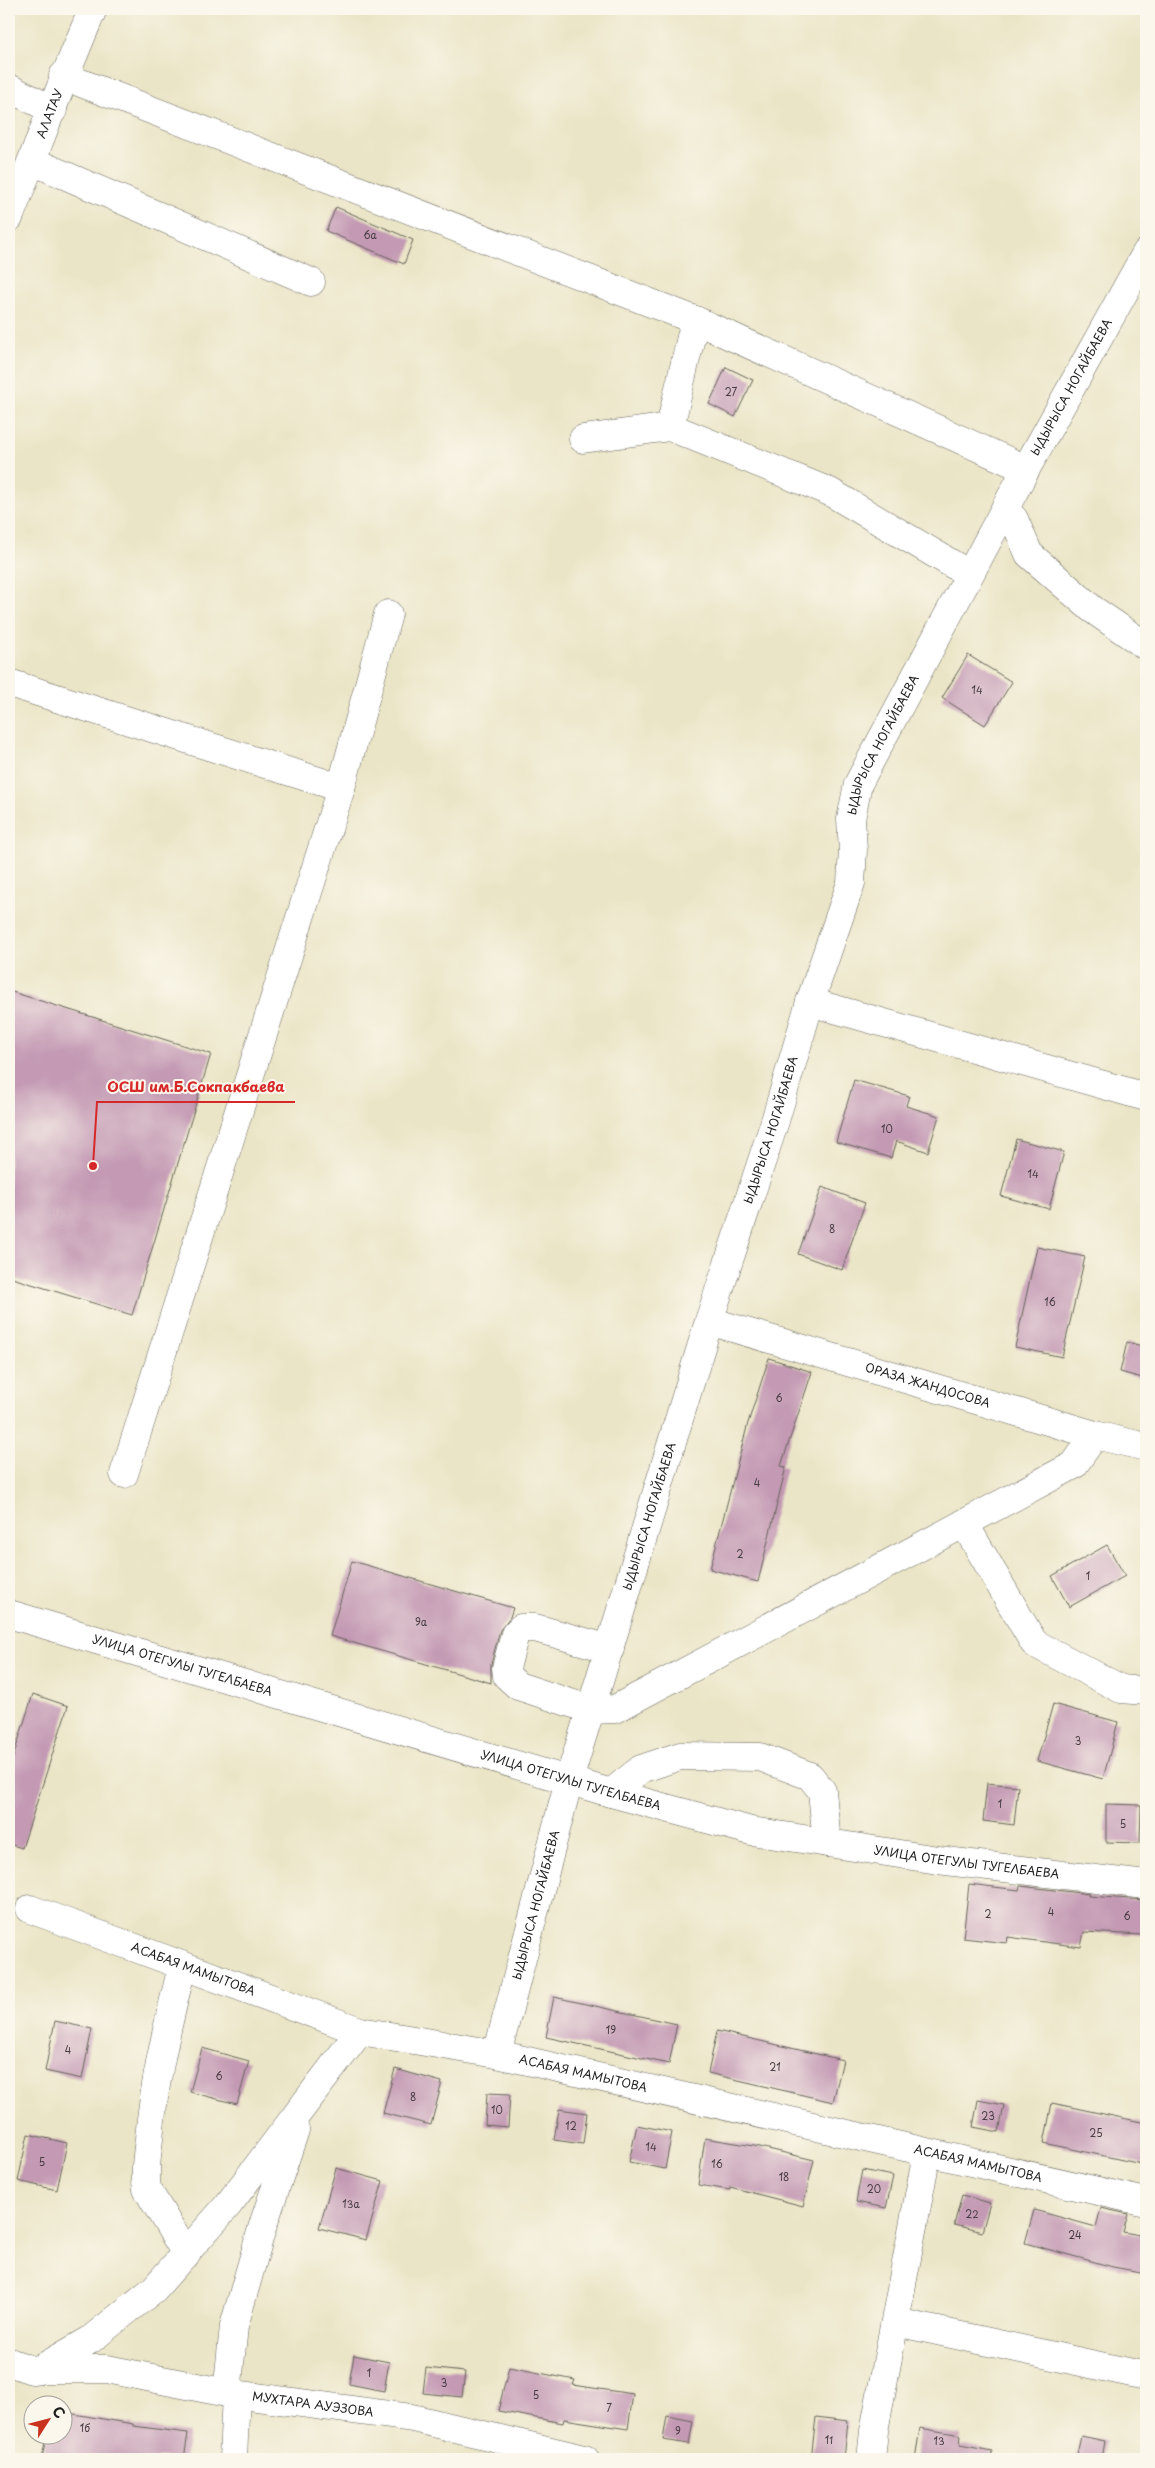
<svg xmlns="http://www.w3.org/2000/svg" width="1155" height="2468" font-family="'Playpen Sans',sans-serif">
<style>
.building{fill:#c399b3}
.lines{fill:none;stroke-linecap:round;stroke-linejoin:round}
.minor-casing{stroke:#646258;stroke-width:29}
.major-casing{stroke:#646258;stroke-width:29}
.minor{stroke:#fff;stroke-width:28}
.major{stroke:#fff;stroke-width:28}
.labels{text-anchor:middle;stroke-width:4;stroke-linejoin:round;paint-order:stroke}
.number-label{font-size:10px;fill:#463b42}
.street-label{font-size:12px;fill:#1c1c1c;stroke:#fbf7ec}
.leader{fill:none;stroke:#d62828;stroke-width:2}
.callout-dot{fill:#d62828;stroke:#fbf7ec;stroke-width:2}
.callout-label{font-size:14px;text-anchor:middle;font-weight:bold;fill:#d62828;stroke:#fbf7ec;stroke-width:4;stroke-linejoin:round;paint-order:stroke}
</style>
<rect width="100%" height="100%" fill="#fbf7ec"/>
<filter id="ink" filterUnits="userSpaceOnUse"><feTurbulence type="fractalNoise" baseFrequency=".02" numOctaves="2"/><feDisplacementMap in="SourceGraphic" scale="10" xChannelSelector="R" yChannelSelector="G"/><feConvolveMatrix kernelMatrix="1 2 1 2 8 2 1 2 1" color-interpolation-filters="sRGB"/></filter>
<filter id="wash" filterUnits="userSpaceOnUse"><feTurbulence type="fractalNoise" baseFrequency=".0096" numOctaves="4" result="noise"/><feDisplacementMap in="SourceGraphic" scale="20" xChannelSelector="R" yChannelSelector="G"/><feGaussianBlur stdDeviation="1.12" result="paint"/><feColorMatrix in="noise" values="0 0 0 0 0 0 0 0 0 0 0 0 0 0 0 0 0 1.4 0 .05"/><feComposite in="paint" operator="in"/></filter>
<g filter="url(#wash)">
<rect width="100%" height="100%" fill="#ebe5c7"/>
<g id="blocks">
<g class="building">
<path d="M336 207 413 240 404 264 326 231Z"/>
<path d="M726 367 753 380 735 417 709 404Z"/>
<path d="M968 655 1012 682 985 725 942 698Z"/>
<path d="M9 991 211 1054 132 1315 9 1277Z"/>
<path d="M854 1080 909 1096 906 1106 939 1116 928 1152 896 1141 891 1158 836 1142Z"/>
<path d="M1016 1139 1064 1152 1049 1209 1001 1196Z"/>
<path d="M822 1187 865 1203 842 1270 798 1254Z"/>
<path d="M1037 1247 1085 1257 1062 1357 1015 1347Z"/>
<path d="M1127 1342 1146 1347V1379L1120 1372Z"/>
<path d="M769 1358 812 1372 781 1466 786 1467 758 1582 710 1569 748 1423Z"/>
<path d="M1107 1545 1125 1576 1069 1607 1052 1576Z"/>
<path d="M352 1561 513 1608 510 1617 500 1630 491 1664V1683L330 1636Z"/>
<path d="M33 1694 68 1706 22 1848 9 1844V1770Z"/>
<path d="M1053 1704 1118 1722 1103 1779 1037 1761Z"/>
<path d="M987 1783 1018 1786 1014 1825 983 1821Z"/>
<path d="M1106 1804 1141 1805 1140 1843 1106 1842Z"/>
<path d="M969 1884 1019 1890 1020 1886 1089 1894 1088 1896 1145 1900 1143 1935 1084 1932 1081 1947 1008 1937 1007 1943 963 1938Z"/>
<path d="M554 1997 677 2024 669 2064 546 2037Z"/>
<path d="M55 2021 92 2029 82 2079 45 2071Z"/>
<path d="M717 2031 843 2060 833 2102 708 2073Z"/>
<path d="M202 2048 249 2061 237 2104 190 2092Z"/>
<path d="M395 2069 442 2082 431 2125 383 2113Z"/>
<path d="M487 2093 510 2094 508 2127 485 2125Z"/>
<path d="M978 2100 1004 2105 999 2132 973 2127Z"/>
<path d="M1052 2103 1146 2123V2165L1044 2143Z"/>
<path d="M559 2109 587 2113 583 2144 554 2140Z"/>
<path d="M637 2125 672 2132 665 2169 629 2162Z"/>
<path d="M28 2134 67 2143 57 2190 18 2181Z"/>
<path d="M705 2138 760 2147 814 2160 803 2206 730 2187V2190L698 2185Z"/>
<path d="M336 2168 383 2181 366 2240 319 2228Z"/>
<path d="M862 2170 893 2176 886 2208 856 2202Z"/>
<path d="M962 2195 990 2203 982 2232 954 2225Z"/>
<path d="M1101 2208 1128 2214 1123 2232 1146 2236V2273L1113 2267 1025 2243 1034 2210 1096 2227Z"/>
<path d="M354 2355 389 2362 384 2391 349 2384Z"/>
<path d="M509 2367 575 2380 573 2385 633 2394 628 2429 564 2419 563 2423 498 2411Z"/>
<path d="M426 2368 465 2372 462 2397 423 2393Z"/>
<path d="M62 2412 133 2424V2426L188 2433 184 2459H42L46 2436H62Z"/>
<path d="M667 2416 693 2421 689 2444 663 2440Z"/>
<path d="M816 2417 848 2421 844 2459H811Z"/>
<path d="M920 2428 961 2435 960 2445 992 2451 991 2459H915Z"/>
<path d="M1081 2436 1105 2441 1102 2459H1076Z"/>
</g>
</g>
</g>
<g filter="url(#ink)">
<use href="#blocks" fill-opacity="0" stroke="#646258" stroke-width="1"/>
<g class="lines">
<g class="minor-casing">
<g id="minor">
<path d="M63 76 695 320 1026 469"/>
<path d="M9 88 53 110"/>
<path d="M32 161 311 282"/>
<path id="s1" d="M9 218C37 148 63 78 93 9"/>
<path d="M670 427 695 320"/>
<path d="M583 439 670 427 830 492 969 574"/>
<path d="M1004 511 1014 519 1029 554 1092 609 1146 646"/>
<path d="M9 683 341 788"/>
<path d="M810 1002 1146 1097"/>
<path id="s2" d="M709 1321 1095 1435 1146 1447"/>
<path d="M124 1474 341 788 388 614"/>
<path d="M964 1523 1034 1643 1121 1689 1146 1691"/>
<path d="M610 1649 535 1628H521L515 1634 506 1668 507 1676 518 1686 592 1710 615 1709 1074 1465 1095 1435"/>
<path d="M611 1793 641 1769 680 1756 760 1757 810 1776 822 1791 827 1843"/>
<path id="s3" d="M30 1909 360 2031 497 2054 1146 2202"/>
<path d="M182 1967C168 2024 154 2080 149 2139 147 2156 144 2173 147 2189L186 2254"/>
<path id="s4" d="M497 2054 569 1780 709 1321 775 1121 810 1002 851 883 853 850 851 819 858 784 1026 469 1146 253"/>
<path d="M896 2322 1146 2376"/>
<path d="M9 2362 32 2370 40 2369 90 2340 154 2289 228 2205 360 2031"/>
<path id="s5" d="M40 2369H107L227 2393 412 2418 585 2459"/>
<path d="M227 2393 234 2326 263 2225 295 2130"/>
<path d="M233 2459 236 2394"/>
<path d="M871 2459 874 2431 927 2153"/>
</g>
</g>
<g class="major-casing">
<g id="major">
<path id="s6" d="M9 1614 611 1793 751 1831 938 1860 1146 1885"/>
</g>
</g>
<use href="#minor" class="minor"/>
<use href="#major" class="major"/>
</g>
</g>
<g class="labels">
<g class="number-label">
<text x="370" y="239">6а</text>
<text x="731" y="396">27</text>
<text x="977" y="694">14</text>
<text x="887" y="1133">10</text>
<text x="1033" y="1178">14</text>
<text x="832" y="1233">8</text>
<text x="1050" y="1306">16</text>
<text x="779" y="1402">6</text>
<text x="757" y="1487">4</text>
<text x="740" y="1558">2</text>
<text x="1088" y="1580">1</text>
<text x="421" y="1626">9а</text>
<text x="1078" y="1745">3</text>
<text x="1000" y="1808">1</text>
<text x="1123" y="1828">5</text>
<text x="1051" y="1916">4</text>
<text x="988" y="1918">2</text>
<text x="1127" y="1920">6</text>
<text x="611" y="2034">19</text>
<text x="68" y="2054">4</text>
<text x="775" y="2071">21</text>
<text x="219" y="2080">6</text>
<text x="413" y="2101">8</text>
<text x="497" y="2114">10</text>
<text x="988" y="2120">23</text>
<text x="571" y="2130">12</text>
<text x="1096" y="2137">25</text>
<text x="651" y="2151">14</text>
<text x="42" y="2166">5</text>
<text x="717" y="2168">16</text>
<text x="784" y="2181">18</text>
<text x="874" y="2193">20</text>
<text x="351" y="2208">13а</text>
<text x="972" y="2218">22</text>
<text x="1075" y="2239">24</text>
<text x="369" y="2377">1</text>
<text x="444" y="2387">3</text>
<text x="536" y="2399">5</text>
<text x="609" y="2412">7</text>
<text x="85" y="2432">1б</text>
<text x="678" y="2435">9</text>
<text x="829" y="2444">11</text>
<text x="939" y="2445">13</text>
</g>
<g class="street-label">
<text dy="4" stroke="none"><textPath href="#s1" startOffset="112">АЛАТАУ</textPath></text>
<text dy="4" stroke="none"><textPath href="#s4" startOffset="1774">ЫДЫРЫСА НОГАЙБАЕВА</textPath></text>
<text dy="4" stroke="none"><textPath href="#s4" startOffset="1369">ЫДЫРЫСА НОГАЙБАЕВА</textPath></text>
<text dy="4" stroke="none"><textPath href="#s4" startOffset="964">ЫДЫРЫСА НОГАЙБАЕВА</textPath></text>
<text dy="4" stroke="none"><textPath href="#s2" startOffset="228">ОРАЗА ЖАНДОСОВА</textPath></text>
<text dy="4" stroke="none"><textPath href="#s4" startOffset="559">ЫДЫРЫСА НОГАЙБАЕВА</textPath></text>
<text dy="4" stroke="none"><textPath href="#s6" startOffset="181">УЛИЦА ОТЕГУЛЫ ТУГЕЛБАЕВА</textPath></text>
<text dy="4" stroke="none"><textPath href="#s6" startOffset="586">УЛИЦА ОТЕГУЛЫ ТУГЕЛБАЕВА</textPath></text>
<text dy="4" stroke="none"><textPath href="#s6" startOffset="991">УЛИЦА ОТЕГУЛЫ ТУГЕЛБАЕВА</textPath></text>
<text dy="4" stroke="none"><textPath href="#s4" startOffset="154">ЫДЫРЫСА НОГАЙБАЕВА</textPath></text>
<text dy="4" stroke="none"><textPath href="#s3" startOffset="174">АСАБАЯ МАМЫТОВА</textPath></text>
<text dy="4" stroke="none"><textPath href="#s3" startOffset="579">АСАБАЯ МАМЫТОВА</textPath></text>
<text dy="4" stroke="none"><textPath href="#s3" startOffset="984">АСАБАЯ МАМЫТОВА</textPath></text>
<text dy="4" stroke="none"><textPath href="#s5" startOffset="276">МУХТАРА АУЭЗОВА</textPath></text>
</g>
</g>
<path class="leader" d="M93 1166L97 1102H295"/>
<circle class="callout-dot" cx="93" cy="1166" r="5"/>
<g class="callout-label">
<text x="196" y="1092">ОСШ им.Б.Сокпакбаева</text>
</g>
<rect width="1155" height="2468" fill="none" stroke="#fbf7ec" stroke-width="30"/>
<g transform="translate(48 2420) rotate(54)"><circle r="24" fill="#fbf7ec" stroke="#a29f99"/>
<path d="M0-4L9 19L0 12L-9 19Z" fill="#c8321e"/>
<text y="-8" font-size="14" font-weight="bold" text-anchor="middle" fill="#1c1c1c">С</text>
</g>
</svg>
